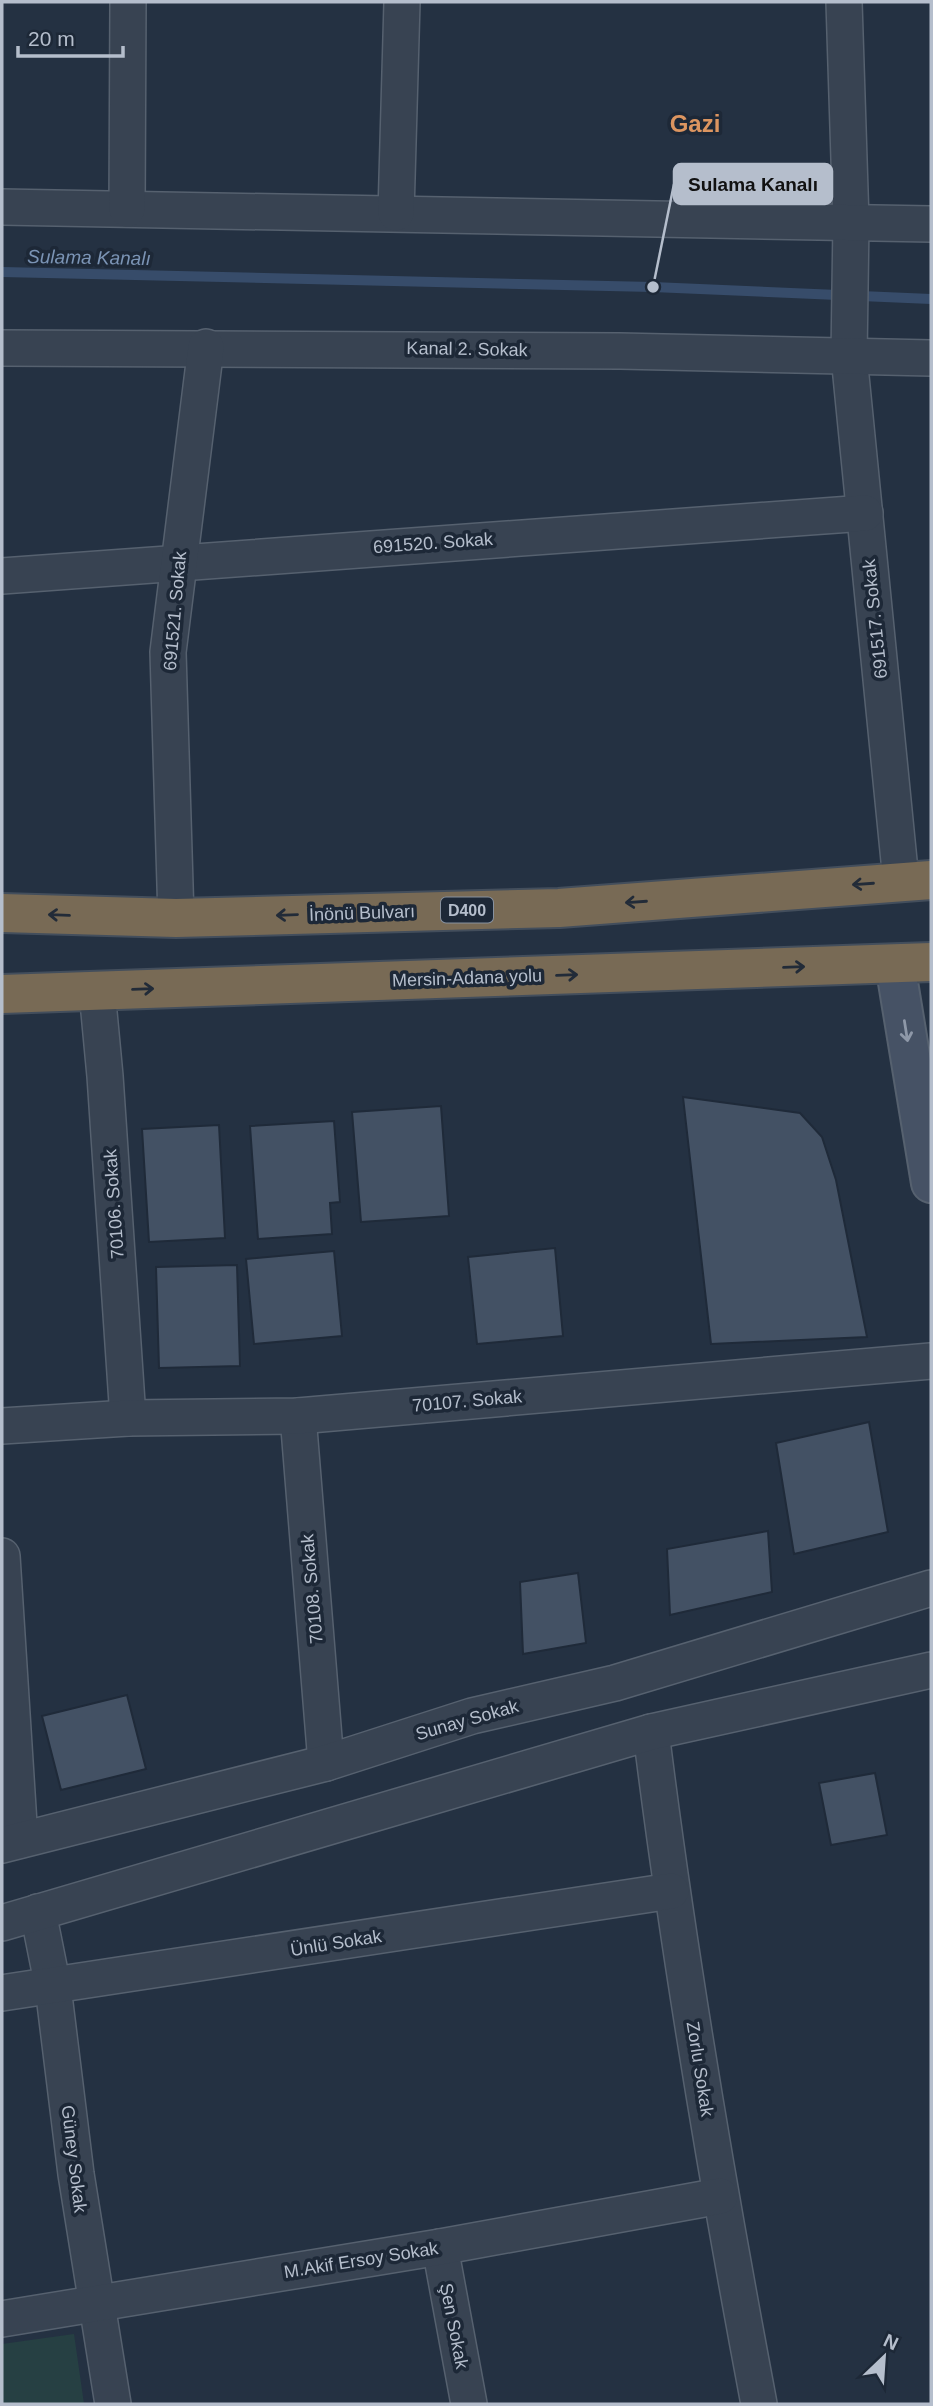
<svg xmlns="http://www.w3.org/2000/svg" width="933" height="2406" font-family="Arial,sans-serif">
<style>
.green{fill:#264043}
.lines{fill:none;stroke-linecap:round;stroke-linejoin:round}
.stream{stroke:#374c6a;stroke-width:10}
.building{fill:#435164;stroke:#1f2a39;stroke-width:2}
.street-casing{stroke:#56616f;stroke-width:38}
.secondary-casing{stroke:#56616f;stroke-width:42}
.highway-casing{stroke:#434e5c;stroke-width:42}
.street{stroke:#384352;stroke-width:35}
.secondary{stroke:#465265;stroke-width:38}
.highway{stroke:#786a55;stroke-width:38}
.oneway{stroke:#222b38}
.oneway2{stroke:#8e98a8}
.labels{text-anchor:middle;stroke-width:7;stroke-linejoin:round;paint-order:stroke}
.shield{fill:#1d2837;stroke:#87919f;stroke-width:2}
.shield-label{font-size:16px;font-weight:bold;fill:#b5becc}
.street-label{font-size:18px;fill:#b5becc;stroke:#1d2837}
.water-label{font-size:19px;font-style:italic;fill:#7b94b5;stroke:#1d2837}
.district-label{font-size:24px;font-weight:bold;fill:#dc9560;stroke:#1d2837}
.leader{fill:none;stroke:#b5becc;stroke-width:2.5}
.callout-dot{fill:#b5becc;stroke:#1d2837;stroke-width:2.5}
.callout{fill:#b5becc;stroke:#b5becc;stroke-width:2.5}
.callout-label{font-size:19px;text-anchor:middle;font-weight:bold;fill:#111}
</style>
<rect width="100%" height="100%" fill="#243142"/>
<path class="green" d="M74 2334 84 2404H2V2344Z"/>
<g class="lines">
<path class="stream" d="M2 272 653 287 931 299"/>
</g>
<g class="building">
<path d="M683 1097 800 1113 822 1137 836 1180 867 1337 711 1344Z"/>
<path d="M441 1106 449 1216 361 1222 352 1112Z"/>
<path d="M334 1121 340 1202 330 1203 332 1234 258 1239 250 1126Z"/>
<path d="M219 1125 225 1238 149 1242 142 1129Z"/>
<path d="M555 1248 563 1336 477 1344 468 1257Z"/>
<path d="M334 1251 342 1336 254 1344 246 1259Z"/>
<path d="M237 1265 240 1366 159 1368 156 1267Z"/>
<path d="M869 1422 888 1532 794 1554 776 1443Z"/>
<path d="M768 1531 772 1592 670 1615 667 1549Z"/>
<path d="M578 1573 586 1643 523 1654 520 1582Z"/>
<path d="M127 1695 146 1769 61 1790 42 1716Z"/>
<path d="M875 1773 887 1835 831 1845 819 1783Z"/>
</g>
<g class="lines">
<g class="street-casing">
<g id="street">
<path d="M844 2 851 222 849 356 901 881"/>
<path d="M2 207 931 224"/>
<path d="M127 209 128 2"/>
<path d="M396 213 402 2"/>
<path d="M2 348 620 351 931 358"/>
<path d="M2 576 865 513"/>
<path d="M176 918 168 652 206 347"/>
<path d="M97 991 105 1076 128 1418"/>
<path d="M298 1416 326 1763"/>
<path d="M2 1426 128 1418 298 1416 931 1361"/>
<path d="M2 1556 20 1840"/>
<path d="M651 1732C679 1958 717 2181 759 2404"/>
<path d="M2 1845 326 1763 472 1716 615 1683 931 1588"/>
<path d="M38 1912 53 1987 76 2174 113 2404"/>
<path d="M2 1923 651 1732 931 1670"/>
<path d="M2 1993 671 1891"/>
<path d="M440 2247 469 2404"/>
<path d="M2 2319 440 2247 720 2196"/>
</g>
</g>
<g class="secondary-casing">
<path id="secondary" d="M895 964 931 1183"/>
</g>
<g class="highway-casing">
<g id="highway">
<path d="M2 913 176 918 559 908 931 880"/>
<path d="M2 994 931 962"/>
</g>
</g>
<use href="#street" class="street"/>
<use href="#secondary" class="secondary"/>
<use href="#highway" class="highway"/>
</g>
<defs><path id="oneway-shaft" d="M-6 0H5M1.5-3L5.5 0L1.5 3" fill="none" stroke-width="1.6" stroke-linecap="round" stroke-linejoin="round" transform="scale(1.75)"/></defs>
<g class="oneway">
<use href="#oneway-shaft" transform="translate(863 884) rotate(176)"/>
<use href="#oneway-shaft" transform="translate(636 902) rotate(176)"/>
<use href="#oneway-shaft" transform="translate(59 915) rotate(-178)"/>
<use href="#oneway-shaft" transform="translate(287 915) rotate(178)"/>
<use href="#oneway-shaft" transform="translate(794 967) rotate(-2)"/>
<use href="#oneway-shaft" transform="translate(567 975) rotate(-2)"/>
<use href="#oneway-shaft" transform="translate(143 989) rotate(-2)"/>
</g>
<use class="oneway2" href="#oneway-shaft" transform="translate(906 1031) rotate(81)"/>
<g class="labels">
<rect class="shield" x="441" y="897.5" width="52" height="25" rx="5"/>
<g class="shield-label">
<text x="467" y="916">D400</text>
</g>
<g class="street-label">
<text transform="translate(467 349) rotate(1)" y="6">Kanal 2. Sokak</text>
<text transform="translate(433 543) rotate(-4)" y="6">691520. Sokak</text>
<text transform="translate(175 611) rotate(-85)" y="6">691521. Sokak</text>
<text transform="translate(875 619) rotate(-96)" y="6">691517. Sokak</text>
<text transform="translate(362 913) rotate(-2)" y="6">İnönü Bulvarı</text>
<text transform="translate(467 978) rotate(-2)" y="6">Mersin-Adana yolu</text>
<text transform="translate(114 1204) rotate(-94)" y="6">70106. Sokak</text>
<text transform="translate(467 1401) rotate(-5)" y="6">70107. Sokak</text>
<text transform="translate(312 1589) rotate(-95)" y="6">70108. Sokak</text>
<text transform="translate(467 1720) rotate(-16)" y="6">Sunay Sokak</text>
<text transform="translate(336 1943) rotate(-9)" y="6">Ünlü Sokak</text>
<text transform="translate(700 2069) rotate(81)" y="6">Zorlu Sokak</text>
<text transform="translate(74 2159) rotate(83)" y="6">Güney Sokak</text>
<text transform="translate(361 2260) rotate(-9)" y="6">M.Akif Ersoy Sokak</text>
<text transform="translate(454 2326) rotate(79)" y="6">Şen Sokak</text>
</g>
<g class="water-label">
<text transform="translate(89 257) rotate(1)" y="7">Sulama Kanalı</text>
</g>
<g class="district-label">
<text x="695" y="132">Gazi</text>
</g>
</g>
<path class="leader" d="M653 287L674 184"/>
<circle class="callout-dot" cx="653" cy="287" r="7"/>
<rect class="callout" x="674" y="164" width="158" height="40" rx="7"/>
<g class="callout-label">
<text x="753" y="191">Sulama Kanalı</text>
</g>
<rect width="933" height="2406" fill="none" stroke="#b5becc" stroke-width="7"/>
<g transform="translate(884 2357) rotate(25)" stroke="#1d2837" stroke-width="5" paint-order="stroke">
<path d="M0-5L12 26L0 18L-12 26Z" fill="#b5becc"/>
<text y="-10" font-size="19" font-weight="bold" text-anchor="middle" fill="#b5becc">N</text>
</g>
<path d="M18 46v10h105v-10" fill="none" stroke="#b5becc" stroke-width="3.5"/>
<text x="28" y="46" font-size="21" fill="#b5becc" stroke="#1d2837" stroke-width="5" paint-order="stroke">20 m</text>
</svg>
